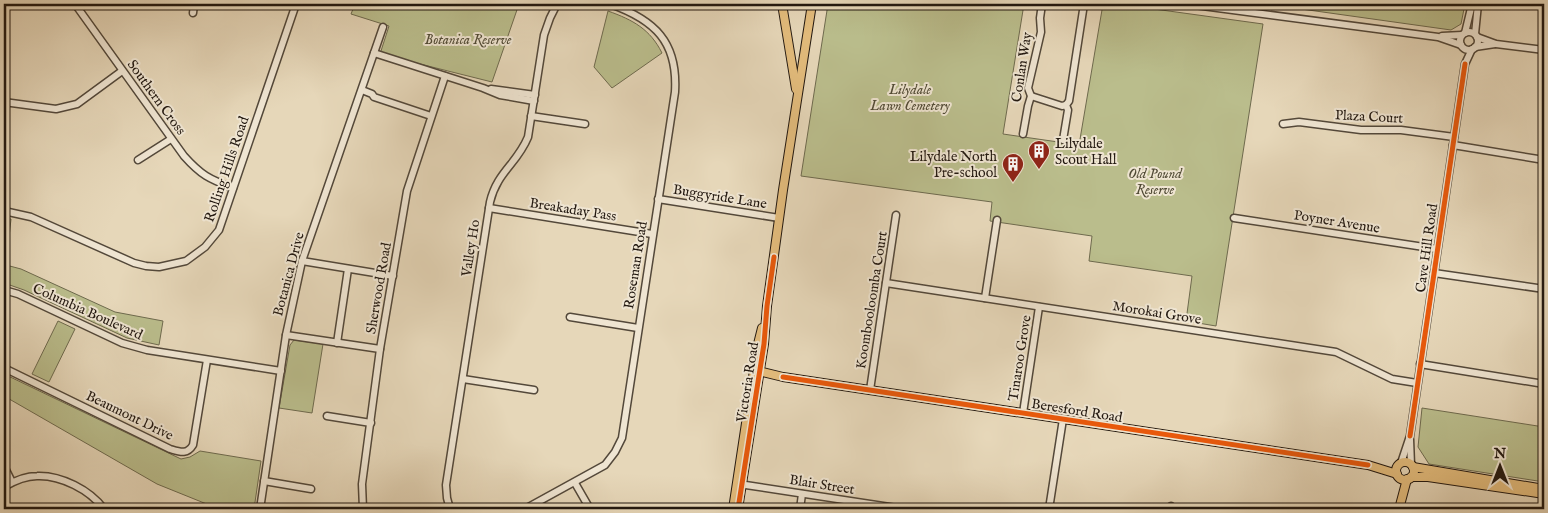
<svg xmlns="http://www.w3.org/2000/svg" width="1548" height="513" font-family="'IM FELL English',serif">
<style>
.green{fill:#babd8c;stroke:#6e6a4e}
.lines{fill:none;stroke-linecap:round;stroke-linejoin:round}
.minor-casing{stroke:#53483a;stroke-width:9}
.major-casing{stroke:#221810;stroke-width:10}
.minor{stroke:#efe5d2;stroke-width:6}
.major{stroke:#e3bc7c;stroke-width:8}
.cycleway-casing{stroke:#efe5d2;stroke-width:8}
.cycleway{stroke:#e8590c;stroke-width:5}
.labels{text-anchor:middle;stroke-width:4;stroke-linejoin:round;paint-order:stroke}
.park-label{font-size:14px;font-style:italic;fill:#504a35;stroke:#efe5d2}
.street-label{font-size:14px;fill:#221810;stroke:#efe5d2}
.poi-label{font-size:14px;fill:#221810;stroke:#efe5d2;text-anchor:start}
</style>
<rect width="100%" height="100%" fill="#e6d7b9"/>
<filter id="stains"><feTurbulence type="fractalNoise" baseFrequency=".004" numOctaves="4"/><feColorMatrix values="0 0 0 0 .2 0 0 0 0 .09 0 0 0 0 .02 0 0 0 .5 -.17"/></filter>
<radialGradient id="worn" r=".72"><stop offset=".6" stop-color="#630" stop-opacity="0"/><stop offset="1" stop-color="#630" stop-opacity=".3"/></radialGradient>
<g class="green">
<path d="M355 4H519L492 82 380 54 389 26 351 14Z"/>
<path d="M828 4H1024L1003 134 1079 145 1103 4H1118L1263 24 1216 326 1186 321 1192 276 1089 261 1092 236 990 221 992 202 801 176Z"/>
<path d="M1288 4H1465L1461 24 1451 30 1287 7Z"/>
<path d="M608 11C633 20 650 29 662 53L612 88 594 67Z"/>
<path d="M6 219H11L6 265 21 269 115 312 163 321 159 345 127 338 24 290 4 283V240Z"/>
<path d="M58 321 75 329 49 382 32 374Z"/>
<path d="M294 340 323 344 312 413 279 408 290 345Z"/>
<path d="M4 374 181 459 190 457 200 451 261 461 254 509H219L157 484 4 396Z"/>
<path d="M1422 408 1544 427V482L1429 464 1418 447Z"/>
</g>
<g class="lines">
<g class="minor-casing">
<g id="minor">
<path d="M75 4 184 156C201 175 209 179 233 188"/>
<path d="M1187 4 1438 37 1461 45"/>
<path d="M193 13 194 4"/>
<circle cx="1469" cy="41" r="9"/>
<path d="M1465 33 1472 4"/>
<path d="M1475 34 1478 4"/>
<path d="M1442 36 1462 35"/>
<path d="M1477 37 1496 44 1544 50"/>
<path d="M1475 47 1495 44"/>
<path d="M374 53 483 88 500 95 534 101"/>
<path d="M491 89 535 95"/>
<path d="M362 90 372 94 374 97 431 116"/>
<path d="M1031 96 1062 106 1066 105"/>
<path d="M4 102 56 109 77 104 122 71"/>
<path d="M531 116 585 124"/>
<path d="M1283 124 1299 122 1361 130H1401L1454 137"/>
<path d="M1023 134 1028 106 1031 96 1028 88 1041 32 1040 18 1042 4"/>
<path d="M1063 140 1068 110 1066 105 1069 101 1084 4"/>
<path d="M1453 145 1544 160"/>
<path d="M138 160 171 139"/>
<path d="M658 199 779 218"/>
<path d="M489 208 652 234"/>
<path d="M4 211 31 217 134 263 146 266 159 267 186 261 205 247 219 230 296 4"/>
<path d="M1234 218 1437 249"/>
<path d="M302 261 393 276"/>
<path d="M1434 273 1544 289"/>
<path d="M886 283 1336 352 1392 379 1417 383"/>
<path d="M4 290 18 294 122 343 147 350 281 371"/>
<path d="M985 298 997 220"/>
<path d="M570 317 638 328"/>
<path d="M286 335 380 349"/>
<path d="M337 343 348 269"/>
<path d="M1420 364 1544 384"/>
<path d="M4 368 170 449C180 452 187 455 193 445L207 360"/>
<path d="M463 379 534 390"/>
<path d="M870 390 896 215"/>
<path d="M1023 413 1039 307"/>
<path d="M327 416 371 423"/>
<path d="M1410 439 1411 465"/>
<path d="M1401 463 1410 436 1465 64 1472 49"/>
<path d="M4 466 12 482"/>
<path d="M264 481 311 489"/>
<path d="M575 483 590 509"/>
<path d="M739 484 903 509"/>
<path d="M4 487C14 481 25 476 37 476 61 475 90 490 104 509"/>
<path d="M260 509 286 335 302 261 383 27"/>
<path d="M363 509 362 484 380 349 407 191 445 76"/>
<path d="M450 509 447 498 446 485 490 202C497 172 517 164 528 137L544 35 550 18 557 4"/>
<path d="M525 509 605 465 615 452 622 438 675 92C678 42 655 20 610 4"/>
<path d="M800 509 802 494"/>
<path d="M1049 509 1063 419"/>
<path d="M1170 509 1171 506"/>
</g>
</g>
<g class="major-casing">
<g id="major">
<path d="M782 4 796 89"/>
<path d="M754 370 783 377 1368 465 1397 474"/>
<circle cx="1405" cy="471" r="9"/>
<path d="M1413 467 1544 489"/>
<path d="M1411 477H1428L1544 494"/>
<path d="M733 509 758 344 762 328"/>
<path d="M738 509 764 344 767 306 783 190 812 4"/>
<path d="M1399 509 1407 479"/>
</g>
</g>
<use href="#minor" class="minor"/>
<use href="#major" class="major"/>
<g class="cycleway-casing">
<g id="cycleway">
<path d="M783 377 1368 465"/>
<path d="M1410 436 1465 64"/>
<path d="M738 509 764 344 767 306 774 257"/>
</g>
</g>
<use href="#cycleway" class="cycleway"/>
</g>
<defs>
<g id="building-pin" transform="scale(1.125)"><path d="M0 17L-7.5 6A9.5 9.5 0 1 1 7.5 6Z" fill="#8f2418" stroke="#efe5d2"/><path d="M-4-6H4V6H1V3H-1V6H-4ZM-2.5-4.3h1.7v1.8h-1.7ZM.8-4.3h1.7v1.8H.8ZM-2.5-1h1.7V.8h-1.7ZM.8-1h1.7V.8H.8Z" fill="#fff"/></g>
</defs>
<g fill-rule="evenodd">
<use href="#building-pin" x="1039" y="151"/>
<use href="#building-pin" x="1013" y="164"/>
</g>
<g class="labels">
<g class="park-label">
<text x="468" y="44">Botanica Reserve</text>
<text x="910" y="94">Lilydale<tspan x="910" dy="16">Lawn Cemetery</tspan></text>
<text x="1155" y="178">Old Pound<tspan x="1155" dy="16">Reserve</tspan></text>
</g>
<g class="street-label">
<text transform="translate(1021 67) rotate(-81)" y="5">Conlan Way</text>
<text transform="translate(157 97) rotate(54)" y="5">Southern Cross</text>
<text transform="translate(1369 116) rotate(3)" y="5">Plaza Court</text>
<text transform="translate(226 169) rotate(-71)" y="5">Rolling Hills Road</text>
<text transform="translate(720 196) rotate(9)" y="5">Buggyride Lane</text>
<text transform="translate(573 209) rotate(9)" y="5">Breakaday Pass</text>
<text transform="translate(1337 221) rotate(9)" y="5">Poyner Avenue</text>
<text transform="translate(470 248) rotate(-81)" y="5">Valley Ho</text>
<text transform="translate(1426 248) rotate(-82)" y="5">Cave Hill Road</text>
<text transform="translate(635 265) rotate(-81)" y="5">Roseman Road</text>
<text transform="translate(288 274) rotate(-75)" y="5">Botanica Drive</text>
<text transform="translate(378 288) rotate(-80)" y="5">Sherwood Road</text>
<text transform="translate(871 300) rotate(-81)" y="5">Koombooloomba Court</text>
<text transform="translate(88 311) rotate(24)" y="5">Columbia Boulevard</text>
<text transform="translate(1157 312) rotate(9)" y="5">Morokai Grove</text>
<text transform="translate(1019 358) rotate(-81)" y="5">Tinaroo Grove</text>
<text transform="translate(747 382) rotate(-81)" y="5">Victoria Road</text>
<text transform="translate(1077 410) rotate(9)" y="5">Beresford Road</text>
<text transform="translate(130 415) rotate(26)" y="5">Beaumont Drive</text>
<text transform="translate(822 484) rotate(9)" y="5">Blair Street</text>
</g>
<g class="poi-label">
<text x="1055" y="148">Lilydale<tspan x="1055" dy="16">Scout Hall</tspan></text>
<text x="997" y="161" text-anchor="end">Lilydale North<tspan x="997" dy="16">Pre-school</tspan></text>
</g>
</g>
<rect width="1548" height="513" fill="none" stroke="#e6d7b9" stroke-width="20"/>
<rect x="5" y="5" width="1538" height="503" fill="none" stroke="#221810" stroke-width="2.5"/>
<rect x="10" y="10" width="1528" height="493" fill="none" stroke="#221810"/>
<g transform="translate(1500 466)" stroke="#efe5d2" stroke-width="4" paint-order="stroke">
<path d="M0-4L9 19L0 12L-9 19Z" fill="#221810"/>
<text y="-8" font-size="14" font-weight="bold" text-anchor="middle" fill="#221810">N</text>
</g>
<rect width="100%" height="100%" filter="url(#stains)"/>
<rect width="100%" height="100%" fill="url(#worn)"/>
</svg>
